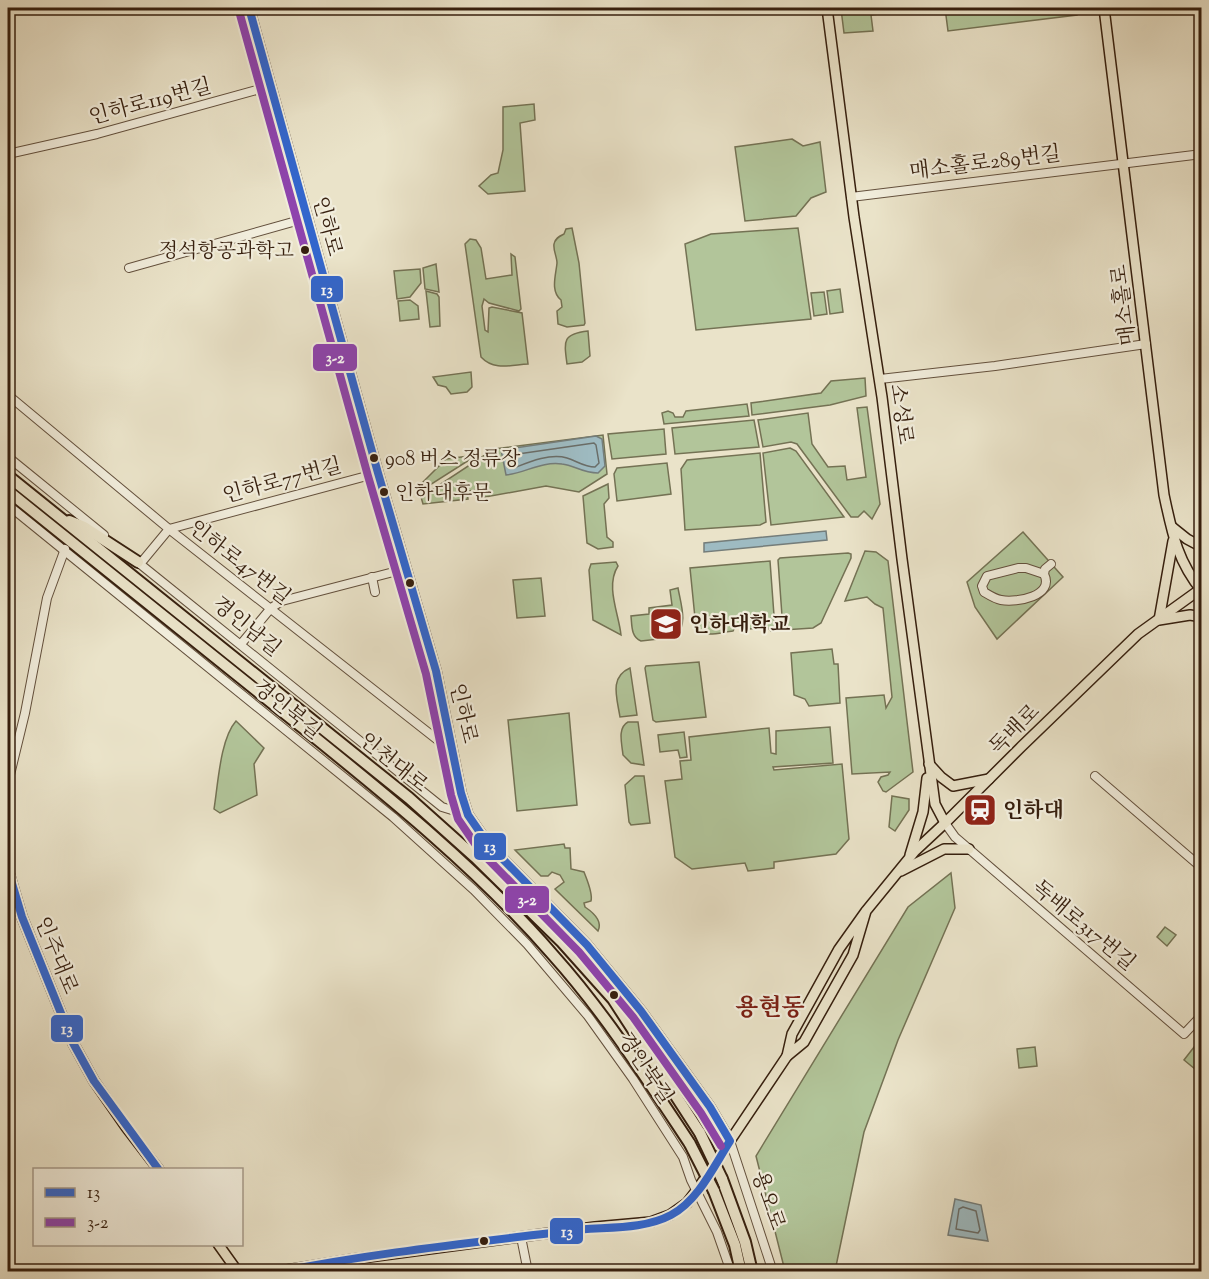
<svg xmlns="http://www.w3.org/2000/svg" width="1209" height="1279" font-family="'Sorts Mill Goudy','Noto Serif KR',serif">
<style>
.green{fill:#b2c59a;stroke:#747254;stroke-width:1.5}
.water{fill:#9ebbc2;stroke:#747d7a;stroke-width:1.5}
.lines{fill:none;stroke-linecap:round;stroke-linejoin:round}
.shore{stroke:#6a6d68;stroke-width:1.5}
.minor-tunnel{stroke:#c6bca4;stroke-width:8;stroke-dasharray:8 4;stroke-linecap:butt}
.minor-casing{stroke:#63503d;stroke-width:10}
.major-casing{stroke:#361f0e;stroke-width:12}
.highway-casing{stroke:#361f0e;stroke-width:14}
.minor{stroke:#f1eddc;stroke-width:8}
.major{stroke:#eae3c9;stroke-width:9}
.highway{stroke:#eae3c9;stroke-width:10}
.highway-bridge-casing{stroke:#361f0e;stroke-width:14;stroke-linecap:butt}
.highway-bridge{stroke:#eae3c9;stroke-width:10}
.bus-1-casing{stroke:#f1eddc;stroke-width:12}
.bus-2-casing{stroke:#f1eddc;stroke-width:12}
.bus-1{stroke:#36c;stroke-width:8}
.bus-2{stroke:#8e44ad;stroke-width:8}
.bus-dot{fill:#361f0e;stroke:#f1eddc;stroke-width:2}
.labels{text-anchor:middle;stroke-width:4.5;stroke-linejoin:round;paint-order:stroke}
.bus-label{font-size:20px;fill:#361f0e;stroke:#f1eddc;text-anchor:start}
.street-label{font-size:21px;fill:#361f0e;stroke:#f1eddc}
.poi-label{font-size:21px;font-weight:bold;fill:#361f0e;stroke:#f1eddc;text-anchor:start}
.quarter-label{font-size:24px;font-weight:bold;fill:#7a1f14;stroke:#f1eddc}
.line-badge{stroke:#f1eddc;stroke-width:2}
.badge-label{font-size:16px;text-anchor:middle;font-weight:bold;fill:#fff}
</style>
<rect width="100%" height="100%" fill="#eae3c9"/>
<filter id="stains"><feTurbulence type="fractalNoise" baseFrequency=".00333" numOctaves="4"/><feColorMatrix values="0 0 0 0 .2 0 0 0 0 .09 0 0 0 0 .02 0 0 0 .5 -.17"/></filter>
<radialGradient id="worn" r=".72"><stop offset=".6" stop-color="#630" stop-opacity="0"/><stop offset="1" stop-color="#630" stop-opacity=".3"/></radialGradient>
<g class="green">
<path d="M855 8H925L871 15 873 31 844 33 841 9Z"/>
<path d="M945 8H1076L1077 15 948 31Z"/>
<path d="M534 104 535 120 520 123 525 191 488 194 479 186 491 175 498 173 503 150V107Z"/>
<path d="M792 139 803 146 820 142 826 192 811 198 796 216 745 221 735 147Z"/>
<path d="M572 228 579 263 585 323 584 325 567 327 558 324 557 311 562 307 561 300C550 291 556 275 557 263 557 257 553 250 554 244 555 238 560 236 564 234L566 229Z"/>
<path d="M798 228 811 319 696 330 685 244 711 234Z"/>
<path d="M470 239 476 240 481 248 486 279 512 275 511 254 515 257 521 309 519 311 489 303 484 299 482 306 485 330 488 332 489 308 492 307 522 313 528 364C511 365 494 371 481 357L465 244Z"/>
<path d="M436 264 439 292 425 289 423 268Z"/>
<path d="M420 269 421 283 410 297 397 299 394 271Z"/>
<path d="M840 289 843 312 830 314 827 291Z"/>
<path d="M426 291 437 294 439 297 440 326 430 327Z"/>
<path d="M824 292 827 314 814 316 811 293Z"/>
<path d="M410 300 418 306 419 319 400 321 398 301Z"/>
<path d="M588 331 590 356 582 362 567 364C564 341 562 334 588 331Z"/>
<path d="M471 372 472 387 467 392 451 394 446 387 438 385 433 377Z"/>
<path d="M865 378 866 396 830 405 752 415 751 403 821 393 831 381Z"/>
<path d="M747 404 749 416 664 424 662 413 668 411 673 413 675 417H683L686 411Z"/>
<path d="M867 407 880 504 872 519 864 511 858 517H851L848 513 797 444 791 442 763 447 758 420 808 413 812 444 828 467 845 466 847 480 866 477 857 408Z"/>
<path d="M754 420 759 447 675 454 672 428Z"/>
<path d="M664 429 666 454 612 459 608 434Z"/>
<path d="M603 435 607 474 579 492 546 486 480 498 478 490 467 491 468 499 423 504 421 497 494 449Z"/>
<path d="M790 448 796 451 844 517 771 525 763 453Z"/>
<path d="M760 453 766 522 760 525 685 530 681 469 687 460Z"/>
<path d="M477 455 419 492V486L446 459Z"/>
<path d="M667 463 671 494 617 501 614 474 617 468Z"/>
<path d="M608 484 609 498 604 504 607 537 613 542V547L598 549 587 543 583 496Z"/>
<path d="M1023 532 1063 577 997 639 975 607 967 582Z"/>
<path d="M865 551 876 552 888 561 913 772 886 792 883 791 878 782 881 777 888 775 890 772 852 774 846 698 884 695 886 708 892 697 883 608 875 604 867 597 845 601Z"/>
<path d="M848 553 851 554V558L821 623 813 628 783 630 778 560 780 558Z"/>
<path d="M770 561 775 629 771 631 767 627 750 629 748 626 743 623 736 625 733 631C721 632 704 639 696 628L690 568Z"/>
<path d="M616 562 618 566C605 586 619 614 621 635L593 620 589 570 591 564Z"/>
<path d="M541 578 545 616 517 618 513 580Z"/>
<path d="M678 588C681 605 688 623 676 637L641 641C631 637 632 626 631 616L649 614V608L672 605 670 590Z"/>
<path d="M832 649 834 664H838L840 703 809 706 805 699 794 695 791 653Z"/>
<path d="M699 662 706 717 656 722 653 720 645 668 646 666Z"/>
<path d="M630 668 637 715 620 717C617 698 609 677 630 668Z"/>
<path d="M569 713 577 805 517 811 508 720Z"/>
<path d="M236 721 264 748 254 764 257 795 220 813 214 809C218 785 220 739 236 721Z"/>
<path d="M628 722H638L644 765 631 763 623 755C622 744 617 728 628 722Z"/>
<path d="M830 727 833 763 773 767 774 770 842 764 849 839 836 854 774 862V868L748 871 745 863 692 869 675 857 665 781 682 779 680 761 691 760 689 737 769 728 771 753 776 754V731Z"/>
<path d="M684 732 687 757 680 758 678 750 660 752 658 735Z"/>
<path d="M635 776H644L650 823 631 825 629 822 625 785Z"/>
<path d="M892 796 909 799V810L895 831 889 827Z"/>
<path d="M564 844 565 848H570L571 869 584 872C587 880 593 893 591 901L584 903 585 907C594 913 603 921 598 931L555 889 564 882 560 875 552 872 548 876H541L515 850Z"/>
<path d="M951 873 955 908 898 1040 864 1132 835 1271H785L756 1156 908 907Z"/>
<path d="M1165 927 1176 935 1167 946 1157 937Z"/>
<path d="M1201 1038 1202 1074H1201L1184 1060Z"/>
<path d="M1035 1047 1037 1066 1019 1068 1017 1049Z"/>
</g>
<g class="water">
<path d="M596 436 602 439 605 466 598 473C582 473 574 465 562 464 542 461 525 473 506 475L501 450Z"/>
<path d="M826 531 827 540 704 552V543Z"/>
<path d="M955 1199 981 1205 988 1241 948 1235Z"/>
</g>
<g class="lines">
<g class="shore">
<path d="M594 443 596 445 599 463 595 467C584 467 577 461 567 458 550 453 529 462 514 468L510 466 508 457 511 455Z"/>
<path d="M963 1207 976 1211 980 1230 978 1233 956 1229 959 1209Z"/>
</g>
<path class="minor-tunnel" d="M66 548 71 513"/>
<g class="minor-casing">
<g id="minor">
<path d="M8 154 97 134 271 86"/>
<path d="M851 197 1202 154"/>
<path d="M129 268 307 218"/>
<path d="M880 379 995 366 1146 344"/>
<path d="M8 395 169 529 453 752"/>
<path d="M8 457 104 535"/>
<path d="M8 505 393 817 474 890 527 944 588 1016 633 1079 683 1157 691 1180 717 1232 731 1272"/>
<path d="M135 560 442 807 468 815"/>
<path d="M140 564 169 529 378 473"/>
<path d="M1018 568H1026L1044 574C1055 596 1017 603 1001 600 995 599 989 595 984 592L982 586 987 576Z"/>
<path d="M1044 574 1045 569 1051 564"/>
<path d="M372 577 375 592"/>
<path d="M241 644 271 608 282 601 405 569"/>
<path d="M1095 776 1202 868"/>
<path d="M8 783 25 713 47 598 65 549"/>
<path d="M945 823 955 837 969 849 1184 1034 1202 1015"/>
<path d="M730 1141 773 1272"/>
<path d="M521 1237 528 1272"/>
</g>
</g>
<g class="major-casing">
<g id="major">
<path d="M249 8 378 473 436 671 461 793 468 815 488 844 587 945 641 1011 710 1107 730 1141"/>
<path d="M827 8 854 217 882 397 902 559 935 804 945 823"/>
<path d="M1104 8 1164 495C1172 532 1177 561 1202 591"/>
<path d="M1172 527 1187 539 1202 547"/>
<path d="M1173 541 1159 620 1190 615 1202 617"/>
<path d="M929 764 941 777 953 786 989 779"/>
<path d="M910 855 923 812 927 778"/>
<path d="M8 870 22 917 73 1043 94 1081 126 1127 159 1170"/>
<path d="M901 871 944 849H969"/>
<path d="M866 911 853 955 804 1042 787 1056 792 1034 839 949 866 911 915 851 945 823 1022 746 1138 634 1202 588"/>
<path d="M218 1244 238 1272"/>
<path d="M275 1272 354 1259 595 1227 651 1222 670 1215 687 1203 697 1190 787 1056"/>
</g>
</g>
<g class="highway-casing">
<g id="highway">
<path d="M8 476 409 798 475 857 562 942 613 999 700 1133"/>
<path d="M8 491C101 566 194 641 287 715 380 790 474 864 553 955 605 1013 647 1079 690 1144"/>
<path d="M69 521 84 527 138 562"/>
<path d="M722 1179 745 1242 752 1272"/>
<path d="M714 1191 735 1245 741 1272"/>
</g>
</g>
<use href="#minor" class="minor"/>
<use href="#major" class="major"/>
<use href="#highway" class="highway"/>
<g class="highway-bridge-casing">
<g id="highway-bridge">
<path d="M700 1133 722 1179"/>
<path d="M690 1144 714 1191"/>
</g>
</g>
<use href="#highway-bridge" class="highway-bridge"/>
<g class="bus-1-casing">
<g id="bus-1">
<path d="M249 8 378 473 436 671 461 793 468 815 488 844 587 945 641 1011 710 1107 730 1141C714 1166 698 1201 671 1215 641 1231 600 1226 567 1231 470 1243 373 1253 278 1272"/>
<path d="M8 870 22 917 73 1043 94 1081 159 1170"/>
</g>
</g>
<g class="bus-2-casing">
<path id="bus-2" d="M239 11 368 476 426 674 451 795 458 819 480 851 579 952 633 1017 701 1113 721 1146"/>
</g>
<use href="#bus-1" class="bus-1"/>
<use href="#bus-2" class="bus-2"/>
</g>
<defs>
<g id="university-square" transform="scale(1.725)"><rect x="-9" y="-9" width="18" height="18" rx="4" fill="#8f2418" stroke="#f1eddc"/><path d="M0-5L7-2L0 1L-7-2ZM-4 1L0 2.5L4 1V4Q0 6-4 4Z" fill="#fff"/></g>
<g id="station-square" transform="scale(1.725)"><rect x="-9" y="-9" width="18" height="18" rx="4" fill="#8f2418" stroke="#f1eddc"/><path d="M-3-6H3Q5-6 5-4V2Q5 4 3 4L4.5 6H3L1.5 4h-3L-3 6H-4.5L-3 4Q-5 4-5 2V-4Q-5-6-3-6ZM-3.5-4v3h7v-3ZM-3.5 1v1.5H-2V1ZM2 1v1.5H3.5V1Z" fill="#fff"/></g>
</defs>
<g fill-rule="evenodd">
<use href="#university-square" x="666" y="624"/>
<use href="#station-square" x="980" y="810"/>
</g>
<g class="bus-dot">
<circle cx="305" cy="250" r="5"/>
<circle cx="374" cy="458" r="5"/>
<circle cx="384" cy="492" r="5"/>
<circle cx="410" cy="583" r="5"/>
<circle cx="614" cy="995" r="5"/>
<circle cx="484" cy="1241" r="5"/>
</g>
<g class="labels">
<g class="bus-label">
<text x="294" y="257" text-anchor="end">정석항공과학고</text>
<text x="385" y="465">908 버스 정류장</text>
<text x="395" y="499">인하대후문</text>
</g>
<g class="street-label">
<text transform="translate(150 101) rotate(-15)" y="7">인하로119번길</text>
<text transform="translate(985 162) rotate(-7)" y="7">매소홀로289번길</text>
<text transform="translate(328 226) rotate(75)" y="7">인하로</text>
<text transform="translate(1123 305) rotate(-97)" y="7">매소홀로</text>
<text transform="translate(902 414) rotate(82)" y="7">소성로</text>
<text transform="translate(282 480) rotate(-15)" y="7">인하로77번길</text>
<text transform="translate(240 562) rotate(38)" y="7">인하로47번길</text>
<text transform="translate(247 626) rotate(39)" y="7">경인남길</text>
<text transform="translate(288 709) rotate(39)" y="7">경인북길</text>
<text transform="translate(464 713) rotate(77)" y="7">인하로</text>
<text transform="translate(1014 729) rotate(-45)" y="7">독배로</text>
<text transform="translate(394 762) rotate(39)" y="7">인천대로</text>
<text transform="translate(1084 925) rotate(40)" y="7">독배로317번길</text>
<text transform="translate(57 955) rotate(68)" y="7">인주대로</text>
<text transform="translate(646 1068) rotate(56)" y="7">경인북길</text>
<text transform="translate(769 1200) rotate(71)" y="7">용오로</text>
</g>
<g class="poi-label">
<text x="689" y="631">인하대학교</text>
<text x="1003" y="817">인하대</text>
</g>
<g class="quarter-label">
<text x="770" y="1015">용현동</text>
</g>
</g>
<g class="line-badge">
<rect x="310" y="275" width="34" height="28" rx="6" fill="#36c"/>
<rect x="312" y="343" width="46" height="29" rx="6" fill="#8e44ad"/>
<rect x="473" y="832" width="34" height="29" rx="6" fill="#36c"/>
<rect x="504" y="885" width="46" height="29" rx="6" fill="#8e44ad"/>
<rect x="50" y="1014" width="34" height="29" rx="6" fill="#36c"/>
<rect x="549" y="1217" width="35" height="28" rx="6" fill="#36c"/>
</g>
<g class="badge-label">
<text x="327" y="295">13</text>
<text x="335" y="363">3-2</text>
<text x="490" y="852">13</text>
<text x="527" y="905">3-2</text>
<text x="67" y="1034">13</text>
<text x="567" y="1237">13</text>
</g>
<rect width="1209" height="1279" fill="none" stroke="#eae3c9" stroke-width="30"/>
<rect x="9" y="9" width="1191" height="1261" fill="none" stroke="#361f0e" stroke-width="3"/>
<rect x="15" y="15" width="1179" height="1249" fill="none" stroke="#361f0e" stroke-width="1.5"/>
<rect x="33" y="1168" width="210" height="78" fill="#f1eddc" stroke="#a69b8a" stroke-width="1.5"/>
<rect x="45" y="1188" width="30" height="9" fill="#3366cc" stroke="#a69b8a" stroke-width="1.5"/>
<text x="87" y="1198" font-size="18" fill="#361f0e">13</text>
<rect x="45" y="1218" width="30" height="9" fill="#8e44ad" stroke="#a69b8a" stroke-width="1.5"/>
<text x="87" y="1228" font-size="18" fill="#361f0e">3-2</text>
<rect width="100%" height="100%" filter="url(#stains)"/>
<rect width="100%" height="100%" fill="url(#worn)"/>
</svg>
